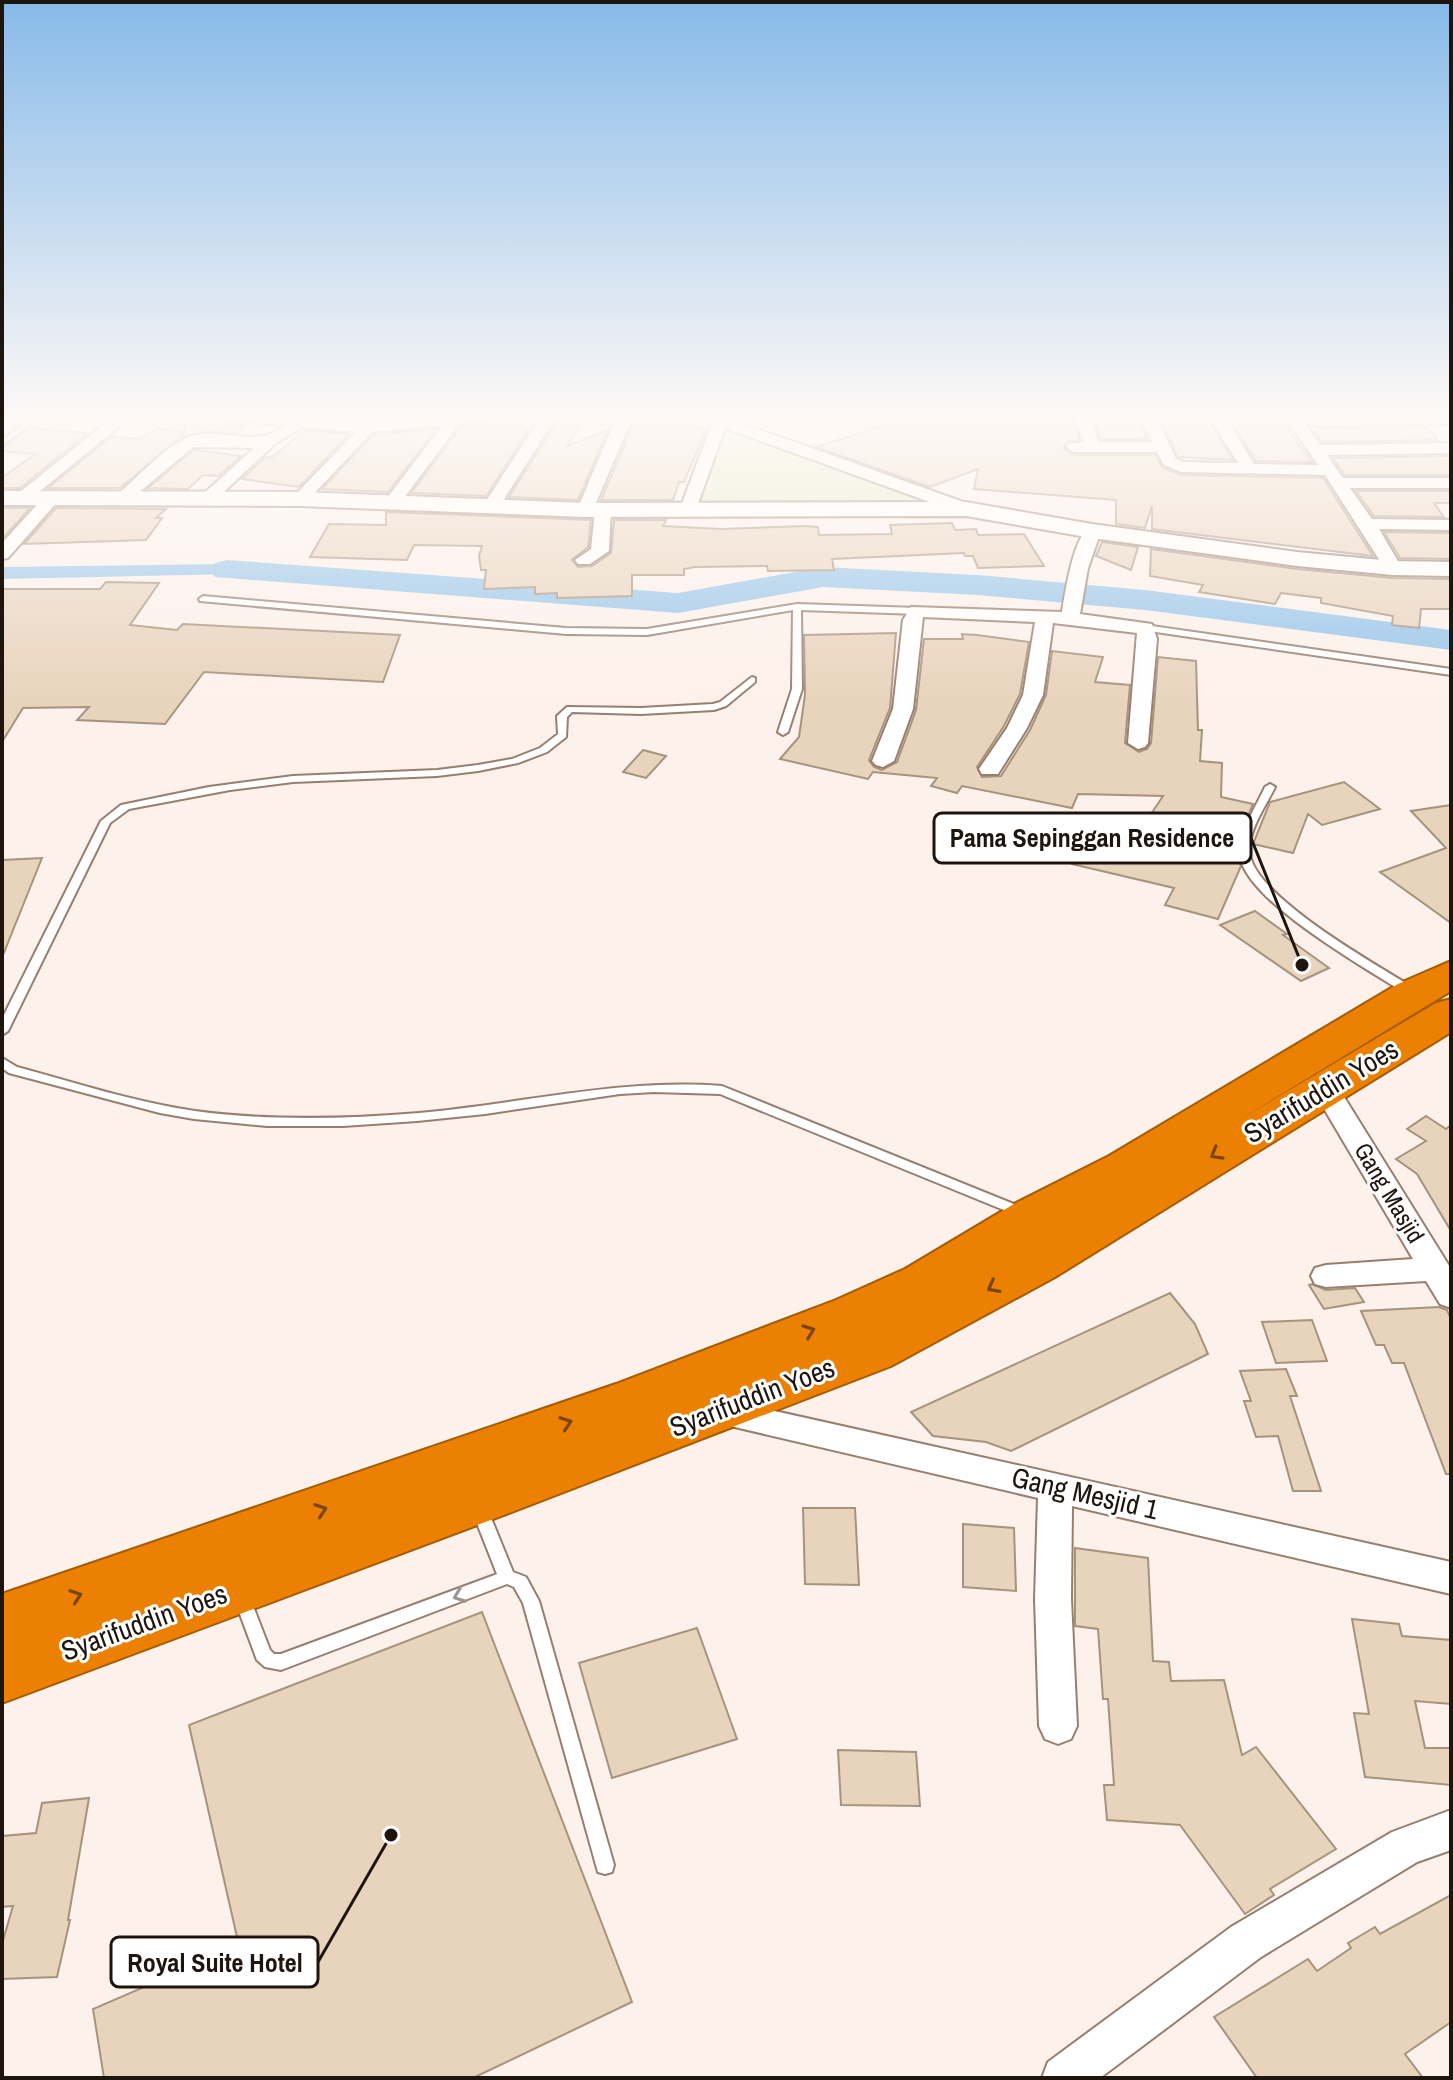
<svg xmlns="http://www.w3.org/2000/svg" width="1453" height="2080" font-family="'Archivo Narrow',sans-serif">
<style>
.green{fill:#dceec3}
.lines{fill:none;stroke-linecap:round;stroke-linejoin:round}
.canal{fill:#95c4ea;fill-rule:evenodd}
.river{fill:#95c4ea;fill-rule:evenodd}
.building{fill:#e8d3bc;stroke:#a6937d;stroke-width:2}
.lane-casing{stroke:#987e6f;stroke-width:4}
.street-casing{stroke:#987e6f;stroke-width:4}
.secondary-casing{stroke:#987e6f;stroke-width:4}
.highway-casing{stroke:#a45b07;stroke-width:4}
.lane{fill:#fff;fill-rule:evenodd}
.street{fill:#fff;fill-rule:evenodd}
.secondary{fill:#fff;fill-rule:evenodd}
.highway{fill:#ec8002;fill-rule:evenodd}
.oneway{stroke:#7b4509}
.oneway2{stroke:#9a9693}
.labels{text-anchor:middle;stroke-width:6;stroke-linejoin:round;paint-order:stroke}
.street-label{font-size:24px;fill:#1f150f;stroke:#fff}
.near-street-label{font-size:28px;fill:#1f150f;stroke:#fff}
.leader{fill:none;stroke:#1f150f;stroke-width:3}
.callout-dot{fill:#1f150f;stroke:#fff;stroke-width:3}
.callout{fill:#fff;stroke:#1f150f;stroke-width:3}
.callout-label{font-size:26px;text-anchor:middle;font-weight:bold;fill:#1f150f}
</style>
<rect width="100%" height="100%" fill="#fdf1eb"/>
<path class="green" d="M726 428 941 505 698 506Z"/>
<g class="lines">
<path class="canal" d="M227 564 237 570 234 574 2 579V567Z"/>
<path class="river" d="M227 560 678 593 823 567 978 575 1145 590 1451 630V650L1145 610 978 595 823 587 678 613 215 577 211 570 215 563Z"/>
</g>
<g class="building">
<path d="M186 416H220L229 424 246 425 236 433 207 431 181 437 120 488H48L112 436 139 439 158 428 185 432Z"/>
<path d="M644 416H667L706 430 684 482H679L673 500H601L635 420Z"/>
<path d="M867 416H1070L1080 440 1068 441 1063 448 1074 455H1155L1163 468 1181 475 1323 478 1373 556 1152 529V506L1145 528 1116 524V500L974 489 978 469 930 487 816 447 885 425Z"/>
<path d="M1092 416H1137L1147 439H1101Z"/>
<path d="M1159 416H1206L1233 460 1178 457Z"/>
<path d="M1228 416H1277L1312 462 1256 461Z"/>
<path d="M513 419 527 432 486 496 411 493 462 426Z"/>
<path d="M558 420 582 421 567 446 608 430 578 500 509 497Z"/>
<path d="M1427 427 1438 440 1322 442 1315 432 1317 428Z"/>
<path d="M30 428 88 433 20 488H2V478L35 454 2 451V448Z"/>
<path d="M436 429 388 492 322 489 373 435Z"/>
<path d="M305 430 349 434 299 487 242 479 266 457H272Z"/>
<path d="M194 450 241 456 218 476 203 475 188 489 148 488Z"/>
<path d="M1451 456V475H1345L1333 458Z"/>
<path d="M1356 491H1451V503H1434L1444 517 1374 516Z"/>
<path d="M2 508H30L2 539Z"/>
<path d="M56 508 166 509 156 518H162L146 540 24 544Z"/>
<path d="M386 512 591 520 588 547 572 560 578 567 592 566 611 553 614 520H666L663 526 722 529 805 526 818 527 819 535 892 534 890 525 952 523 955 530 976 529 978 535 1024 534 1044 566 978 568 973 556H965L964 553 832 559 834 570 768 571 767 566 695 567 684 569V575H632V596L557 598V593L535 594V587L484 589 486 570H481L479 556 482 546 414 545 407 560 310 557 329 524 386 525Z"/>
<path d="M1384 532 1451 533V559L1400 558Z"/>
<path d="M1102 542 1138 547 1131 570 1096 556Z"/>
<path d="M1151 549 1297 569 1393 578 1451 579V609H1421L1419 628 1392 625 1393 616 1321 603V598L1281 593 1275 604 1199 592 1203 585 1150 576Z"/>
<path d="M106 582 159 583 130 625 177 630 183 624 400 635 383 682 204 672 165 724 77 720 89 707 23 708 2 742V589H100Z"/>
<path d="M896 633 890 708 869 760 874 767 882 770 897 762 916 710 924 639H963L962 634 977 635 1029 642 1020 694 1004 726 977 767 982 777 1001 776 1030 730 1046 695 1052 651 1103 657 1095 682 1130 685 1125 743 1139 752 1147 749 1151 743 1158 657 1196 661 1198 730H1202L1200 761 1222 763 1221 797 1253 804 1238 840 1237 857 1241 866 1218 919 1165 905 1174 888 1072 864 1083 842 1173 862 1191 824 1151 814 1163 796 1078 794 1072 808 962 786 957 793 931 786 937 778 873 772 868 779 780 759 799 737 805 695 804 635Z"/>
<path d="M643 750 666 756 646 778 623 772Z"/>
<path d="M1344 782 1380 809 1322 825 1308 814 1293 853 1253 844 1270 802Z"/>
<path d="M1451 805V923L1380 872 1446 848 1411 811Z"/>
<path d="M42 858 3 955 2 954V860Z"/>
<path d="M1255 911 1287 934 1283 935 1329 968 1301 981 1220 925Z"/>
<path d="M1426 1116 1446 1129 1451 1125V1231L1417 1174 1396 1159 1426 1141 1407 1129Z"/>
<path d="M1312 1284 1326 1290 1355 1288 1364 1302 1324 1309 1309 1285Z"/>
<path d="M1170 1293 1195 1324 1208 1354 1011 1451 986 1442 933 1436 911 1412Z"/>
<path d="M1439 1307 1447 1310 1451 1319V1474H1446L1404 1363H1392L1384 1345H1376L1361 1311Z"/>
<path d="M1312 1320 1327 1361 1276 1363 1262 1322Z"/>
<path d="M1286 1369 1297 1396H1290L1321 1491H1293L1278 1436 1256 1437 1244 1401H1251L1240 1371Z"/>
<path d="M803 1508H855L859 1585 805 1584Z"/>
<path d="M963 1524 1014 1528 1016 1591 963 1587Z"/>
<path d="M1075 1548 1148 1558 1153 1661 1169 1662 1171 1681 1224 1680 1242 1755 1256 1747 1336 1849 1270 1889 1274 1895 1245 1914 1180 1825 1107 1820 1104 1785H1114L1108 1699H1103L1098 1629 1075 1626Z"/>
<path d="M482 1612 632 2002 473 2078H104L93 2009 239 1946 189 1725Z"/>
<path d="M1352 1619 1399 1624 1402 1636 1451 1640V1704L1415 1701 1425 1748H1451V1785L1365 1777 1354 1713 1369 1714Z"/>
<path d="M697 1628 737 1739 612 1778 579 1663Z"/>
<path d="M838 1750 916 1752 920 1806 841 1805Z"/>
<path d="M89 1798 68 1920H70L57 1977 2 1979V1944L13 1906 2 1907V1836L36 1833 42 1803Z"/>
<path d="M1451 1895V2022L1405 2054 1423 2078H1257L1214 2017 1308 1959 1317 1971 1351 1948 1348 1943 1375 1927 1380 1934Z"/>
</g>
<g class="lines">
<g class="lane-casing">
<g id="lane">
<path d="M35 416H42L2 445V440Z"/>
<path d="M203 596 566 628 647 629 797 604 918 608 922 611 918 614 801 610 802 689 788 732 783 735 778 732 792 689 793 610 647 635 566 634 200 601 199 599Z"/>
<path d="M1145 625 1451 669V675L1142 630V626Z"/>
<path d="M752 677 755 678V682L726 706 714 710 641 714 572 712 567 717 566 737 547 752 518 763 478 771 437 776 293 782 230 790 129 809 110 823 8 1031 2 1035V1019L101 821 121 805 209 787 293 776 437 770 478 765 512 759 540 748 558 734 557 716 567 707 641 708 713 704 720 702Z"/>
<path d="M1270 784 1275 787C1266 806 1246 833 1250 855 1258 899 1377 965 1414 988L1416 991 1414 994H1406C1366 968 1249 903 1240 857 1236 837 1257 805 1265 787Z"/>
<path d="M2 1058 17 1067C76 1083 134 1102 195 1111 269 1121 345 1119 419 1113 521 1104 620 1078 722 1086L1026 1209 1028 1212 1026 1215H1016L720 1094 654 1092 620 1094 485 1114 417 1121 343 1126H267L194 1119 160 1113 9 1073 2 1068Z"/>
<path d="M479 1501 485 1503 487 1508 513 1572 526 1577 539 1601 614 1865 612 1872 605 1874 598 1872 596 1865 523 1603 514 1587 507 1584 281 1670 265 1667 257 1660 234 1598 236 1593 242 1591 248 1593 270 1650 274 1654H281L492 1576 497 1574 471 1508 473 1503Z"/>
</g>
</g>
<g class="street-casing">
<g id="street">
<path d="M115 416H132L28 501H16L14 498 16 495Z"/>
<path d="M223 416H303L364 423 370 416H381L382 422 438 416H489L481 421 460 423 398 506 392 507 384 502 443 425 372 432 306 502 300 504 292 499 294 496 356 432 302 427 275 444 213 502H201L199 499 201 496 254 448 193 447 130 500H118L116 497 118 494C138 477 159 453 182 440 215 422 254 452 286 425L231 421Z"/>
<path d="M541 416H557L497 510H485L483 506Z"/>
<path d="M617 416H633L593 510 591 514H579L577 510Z"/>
<path d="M699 416H721L972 505 974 509 972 513H960L725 428 696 509 694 513H682L680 509 712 423Z"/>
<path d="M1073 416H1089L1099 442H1152L1140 416H1156L1176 459 1184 462 1238 463 1209 416H1225L1254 464 1318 465 1284 416H1451V424L1306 425 1320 445 1451 443V453L1327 455 1343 478H1451V488H1350L1372 519 1451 520V530L1379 529 1402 568 1399 572H1387L1325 475 1181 472 1164 465 1157 452H1074L1066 447 1068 444 1084 442Z"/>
<path d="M52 493 60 498 58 501 8 558 2 559V543L46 495Z"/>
<path d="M603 505 611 510 609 551 590 564H578L575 560 591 549 595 510Z"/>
<path d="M1092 526 1101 531 1088 568 1080 614 1152 624 1157 639 1148 743 1145 747 1138 749 1128 743 1137 633 1053 623 1043 695 1027 728 998 774H982L979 769 1007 728 1023 695 1035 622 923 617 913 709 894 761 883 767 876 765 872 761 893 709 903 620 911 607 1062 612C1065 593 1074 532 1092 526Z"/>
<path d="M1326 1081 1336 1084 1451 1269V1308L1440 1304 1426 1281 1326 1287 1315 1284 1311 1276 1315 1268 1326 1265 1413 1259 1313 1090 1316 1084Z"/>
<path d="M721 1399 1451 1562V1594L1072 1506 1071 1599 1077 1726 1071 1739 1058 1744 1045 1739 1039 1726 1035 1599 1038 1498 709 1421 705 1412 709 1403Z"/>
<path d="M1451 1810V1850L1417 1862 1261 1957 1100 2078H1042L1048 2062 1231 1927 1392 1832Z"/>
</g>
</g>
<g class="secondary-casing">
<path id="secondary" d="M2 491 300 492 585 503 966 502 1092 524 1297 552 1393 561 1451 562V576L1393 575 1297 566 1092 538 966 516 585 517 300 506 2 505Z"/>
</g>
<g class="highway-casing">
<path id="highway" d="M1451 961V991L1234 1123 1436 1003 1451 999V1032L1055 1277 891 1366 496 1518 2 1703V1594L616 1384 836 1300 905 1269 1014 1204 1109 1156 1398 984Z"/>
</g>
<use href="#lane" class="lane"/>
<use href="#street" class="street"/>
<use href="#secondary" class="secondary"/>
<use href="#highway" class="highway"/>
</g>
<defs><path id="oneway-chevron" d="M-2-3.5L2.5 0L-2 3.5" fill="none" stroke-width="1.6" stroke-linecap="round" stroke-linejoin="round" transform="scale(2)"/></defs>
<g class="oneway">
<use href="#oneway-chevron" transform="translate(1216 1154) rotate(150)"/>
<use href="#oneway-chevron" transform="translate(993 1287) rotate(152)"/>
<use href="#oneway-chevron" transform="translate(809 1331) rotate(-21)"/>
<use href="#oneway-chevron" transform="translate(566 1423) rotate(-19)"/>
<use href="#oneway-chevron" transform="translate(321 1510) rotate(-19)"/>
<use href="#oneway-chevron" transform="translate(76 1596) rotate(-19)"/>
</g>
<use class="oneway2" href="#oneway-chevron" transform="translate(459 1596) rotate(159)"/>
<linearGradient id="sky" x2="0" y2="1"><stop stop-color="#87bae9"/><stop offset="0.59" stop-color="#fef9f6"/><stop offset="1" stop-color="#fef9f6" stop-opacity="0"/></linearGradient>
<rect width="1453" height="707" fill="url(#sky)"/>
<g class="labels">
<g class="street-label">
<text transform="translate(1389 1193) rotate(59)" y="8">Gang Masjid</text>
</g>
<g class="near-street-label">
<text transform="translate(1321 1091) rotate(-31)" y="10">Syarifuddin Yoes</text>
<text transform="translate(752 1397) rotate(-21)" y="10">Syarifuddin Yoes</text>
<text transform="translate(1085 1493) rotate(13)" y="10">Gang Mesjid 1</text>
<text transform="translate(144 1622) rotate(-20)" y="10">Syarifuddin Yoes</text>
</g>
</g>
<path class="leader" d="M1302 965L1251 838M391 1835L318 1962"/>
<g class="callout-dot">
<circle cx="1302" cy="965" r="8"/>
<circle cx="391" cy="1835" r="8"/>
</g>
<g class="callout">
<rect x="934" y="813" width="317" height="50" rx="8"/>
<rect x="111" y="1937" width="207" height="50" rx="8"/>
</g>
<g class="callout-label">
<text x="1092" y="847">Pama Sepinggan Residence</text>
<text x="215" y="1972">Royal Suite Hotel</text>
</g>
<rect width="1453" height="2080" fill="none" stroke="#1f150f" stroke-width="8"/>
</svg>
